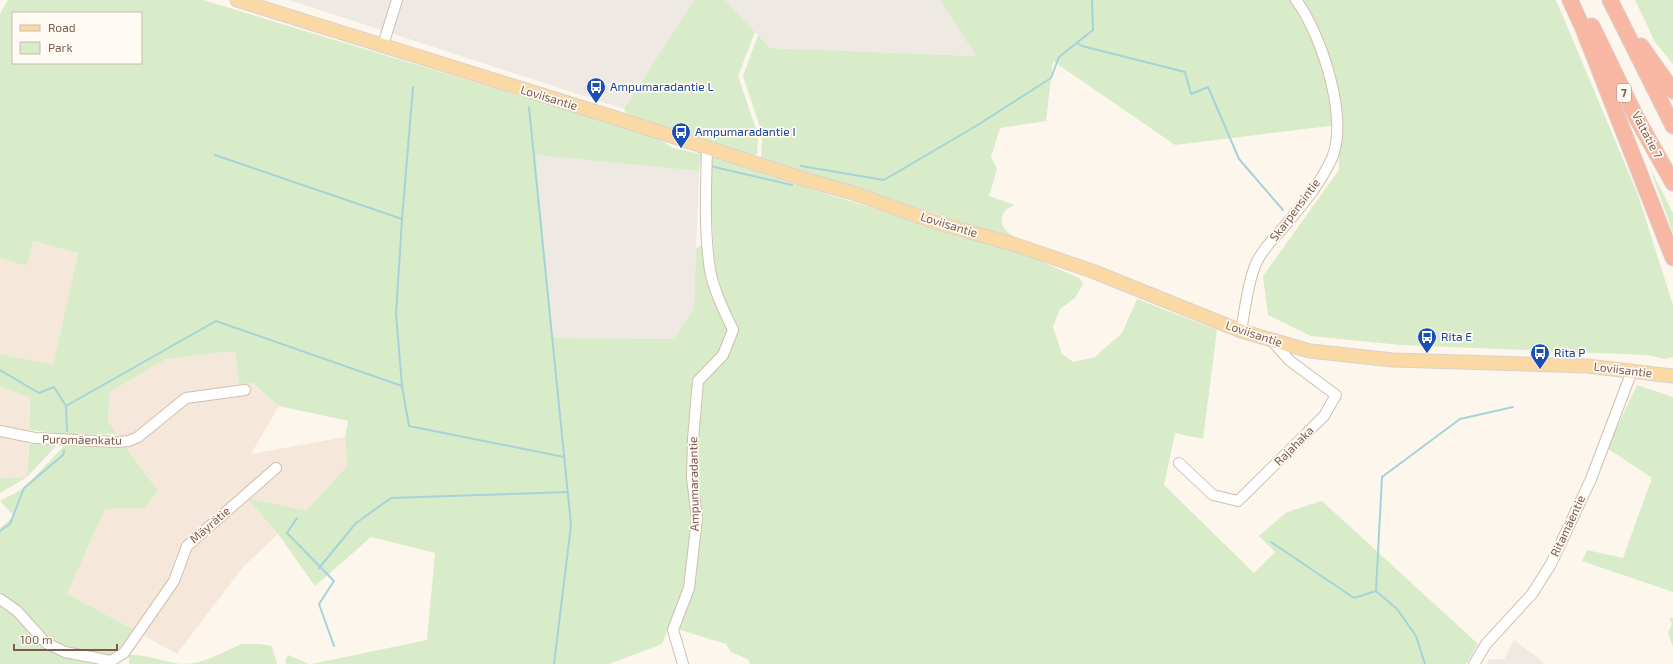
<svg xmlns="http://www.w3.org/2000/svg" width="1673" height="664" font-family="'Exo 2',sans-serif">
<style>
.residential{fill:#f5e8da}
.industrial{fill:#efe9e4}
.green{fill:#d8ecc9;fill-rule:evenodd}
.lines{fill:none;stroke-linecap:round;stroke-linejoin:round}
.stream{stroke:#a5d3da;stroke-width:2}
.minor-casing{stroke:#d1beb0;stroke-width:12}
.major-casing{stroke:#dad1cd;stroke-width:15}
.highway-casing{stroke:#dad1cd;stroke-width:17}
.minor{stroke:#fff;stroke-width:10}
.major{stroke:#fbd9a5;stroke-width:13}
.highway{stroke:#f7b7a3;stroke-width:15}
.labels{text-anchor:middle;stroke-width:3.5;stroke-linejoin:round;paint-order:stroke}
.shield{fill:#fffaf3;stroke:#a28b7f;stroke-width:1}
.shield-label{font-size:11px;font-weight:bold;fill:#7a5c4d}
.transit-label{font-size:12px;fill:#164399;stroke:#fffaf3;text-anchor:start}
.street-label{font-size:12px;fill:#7a5c4d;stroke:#fffaf3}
</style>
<rect width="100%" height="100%" fill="#fdf6ec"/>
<g class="residential">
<path d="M32 241 78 253 53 366 0 354V258L27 266Z"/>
<path d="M235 351 239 384 251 383 279 406 251 454 345 437 349 465 306 511 248 499 278 534 243 567 177 654 67 594 105 509 144 508 158 491 108 421 110 392 166 359Z"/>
<path d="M0 386 30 398 27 477 0 478Z"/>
</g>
<g class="industrial">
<path d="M289 0H694L624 109Z"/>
<path d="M725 0H940L977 56 770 48Z"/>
<path d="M536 155 699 171 694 308 674 339 552 338Z"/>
<path d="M1514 640 1543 662V664H1487L1489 659H1504Z"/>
</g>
<g class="green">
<path d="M8 0H203L642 133 662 141 673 148 701 154 699 171 536 155 552 338 674 339 694 308 696 248 704 245 727 329 719 352 695 379 688 439V478L693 517 685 585 662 644 609 664H311L427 640 435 553 371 537 315 586 278 534 247 498 306 511 348 465 345 437 348 421 279 406 252 383 239 385 235 351 166 359 110 392 108 421 117 434 72 435 29 430 30 398 0 386V354L53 365 78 253 33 241 27 266 0 258V14ZM13 13H141V63H13Z"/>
<path d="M694 0H725L755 32 738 76 756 129 758 140 757 154 752 156 628 116 624 109Z"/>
<path d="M940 0H1556L1638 195 1673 305V357L1665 359 1647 355 1400 345 1311 336 1268 315 1263 276 1339 170 1338 125 1175 145 1053 61 1046 121 1000 128 991 157 997 169 989 196 1015 205C997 211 998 227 1013 236V238L761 159 762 140 760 127 743 76 758 35 770 48 976 56Z"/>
<path d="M1635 0H1673V64L1655 42Z"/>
<path d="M711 156 788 182 1031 257 1079 278 1083 284 1075 298 1060 309 1053 327 1062 354 1073 362 1095 357 1122 333 1137 299 1217 330 1203 439 1175 433 1164 485 1254 573 1275 552 1259 536 1287 512 1322 501 1478 644 1466 664H750L748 659 731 652 726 644 677 629 693 589 697 433 702 382 727 357 738 330 725 303 715 269 711 201Z"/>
<path d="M1649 166 1673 213V233Z"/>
<path d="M1637 385 1673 397V592L1582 561 1587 550 1623 558 1652 478 1607 448Z"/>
<path d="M29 444 57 445 27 477 0 493V478L27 477Z"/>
<path d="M66 444 118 448 126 447 158 491 144 508 105 509 67 594 136 631 122 651 110 657 65 649 48 640 18 607 0 593V528L14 516 0 501 24 488Z"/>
<path d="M0 604 14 613 45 646 91 661V664H0Z"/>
<path d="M1669 618H1673V647L1668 633 1672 624Z"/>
<path d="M241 644H259L272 646 277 664H129V655C147 654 164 662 182 664 204 664 221 653 241 644Z"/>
<path d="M288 655 309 664H286L285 661Z"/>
</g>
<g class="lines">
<g class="stream">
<path d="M1077 43 1082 46 1185 72 1191 94 1208 87 1239 159 1283 210"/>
<path d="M413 87 402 219 396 314 402 386 409 426 564 457"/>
<path d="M529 107 571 525 554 664"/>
<path d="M215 155 402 219"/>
<path d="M710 166 792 185"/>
<path d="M801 166 884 180 976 126 1051 78 1059 57 1093 30 1092 0"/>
<path d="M0 370 39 393 54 387 66 406 67 431"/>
<path d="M66 406 216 321 402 386"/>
<path d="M297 518 287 533 334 581 319 604 334 646"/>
<path d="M0 531 10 524 24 488 63 455 64 450"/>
<path d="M1271 542 1354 598 1376 591 1397 609 1416 636 1425 664"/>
<path d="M319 568 356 523 391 498 568 492"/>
<path d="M1376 591 1382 477 1460 419 1513 407"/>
</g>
<g class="minor-casing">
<g id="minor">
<path d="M383 45 397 0"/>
<path d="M1241 331C1245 310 1247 286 1255 266 1261 251 1273 239 1284 227 1293 216 1303 204 1312 192 1319 182 1327 169 1332 158 1349 118 1321 33 1296 0"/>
<path d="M0 431 35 438 117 442 129 441 138 437 186 398 245 390"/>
<path d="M1179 463 1213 495 1238 501 1324 416 1336 395 1290 361 1271 340"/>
<path d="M0 599 17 611 46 643 65 652 111 661 124 653 174 581 187 546 276 468"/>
<path d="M683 664 673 630 689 588 697 518 692 478 693 439 698 381 723 355 733 330C724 311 714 291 710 270 704 231 706 187 707 148"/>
<path d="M1474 664 1486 644 1532 594 1551 564 1591 479 1632 371"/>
</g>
</g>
<g class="major-casing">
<path id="major" d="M237 0 622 120 807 180 853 193 935 222 1016 245 1092 271 1241 331 1310 351 1393 360 1587 366 1673 376"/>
</g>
<g class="highway-casing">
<g id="highway">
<path d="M1570 0 1582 26 1673 258"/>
<path d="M1610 0 1673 126"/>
<path d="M1592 26 1636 117 1673 183"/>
<path d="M1641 46 1673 91"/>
</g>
</g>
<use href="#minor" class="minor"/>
<use href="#major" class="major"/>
<use href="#highway" class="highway"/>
</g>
<defs>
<g id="bus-pin" transform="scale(1)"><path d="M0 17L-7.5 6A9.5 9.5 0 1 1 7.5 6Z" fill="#1a4fb4" stroke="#fffaf3"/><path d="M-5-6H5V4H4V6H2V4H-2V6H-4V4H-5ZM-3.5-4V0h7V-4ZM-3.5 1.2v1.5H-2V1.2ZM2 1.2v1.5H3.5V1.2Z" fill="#fff"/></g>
</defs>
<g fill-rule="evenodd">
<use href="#bus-pin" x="596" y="87"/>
<use href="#bus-pin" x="681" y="132"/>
<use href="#bus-pin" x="1427" y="337"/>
<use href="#bus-pin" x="1540" y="353"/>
</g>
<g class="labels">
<rect class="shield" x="1617" y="84" width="14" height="18" rx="3"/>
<g class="shield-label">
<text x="1624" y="97">7</text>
</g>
<g class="transit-label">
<text x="610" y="91">Ampumaradantie L</text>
<text x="695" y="136">Ampumaradantie I</text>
<text x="1441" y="341">Rita E</text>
<text x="1554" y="357">Rita P</text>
</g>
<g class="street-label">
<text transform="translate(549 98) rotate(17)" y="4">Loviisantie</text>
<text transform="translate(1647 135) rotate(62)" y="4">Valtatie 7</text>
<text transform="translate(1295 210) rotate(-53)" y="4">Skarpensintie</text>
<text transform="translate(949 225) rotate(17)" y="4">Loviisantie</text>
<text transform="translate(1254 334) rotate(18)" y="4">Loviisantie</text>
<text transform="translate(1623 370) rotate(7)" y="4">Loviisantie</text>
<text transform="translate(82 440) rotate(1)" y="4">Puromäenkatu</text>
<text transform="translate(1294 446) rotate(-45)" y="4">Rajahaka</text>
<text transform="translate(694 484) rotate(-91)" y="4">Ampumaradantie</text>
<text transform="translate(210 525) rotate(-41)" y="4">Mäyrätie</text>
<text transform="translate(1568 526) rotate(-65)" y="4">Ritamäentie</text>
</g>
</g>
<rect x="12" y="12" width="130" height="52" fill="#fffaf3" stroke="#cabbb1"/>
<rect x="20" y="25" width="20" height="6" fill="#fbd9a5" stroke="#cabbb1"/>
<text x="48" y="32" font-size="12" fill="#7a5c4d">Road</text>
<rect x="20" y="42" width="20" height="12" fill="#d8ecc9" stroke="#cabbb1"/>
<text x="48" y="52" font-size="12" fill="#7a5c4d">Park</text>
<path d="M14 644v6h103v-6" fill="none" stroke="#7a5c4d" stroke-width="2"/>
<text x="20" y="644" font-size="12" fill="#7a5c4d" stroke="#fffaf3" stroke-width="3" paint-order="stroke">100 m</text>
</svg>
